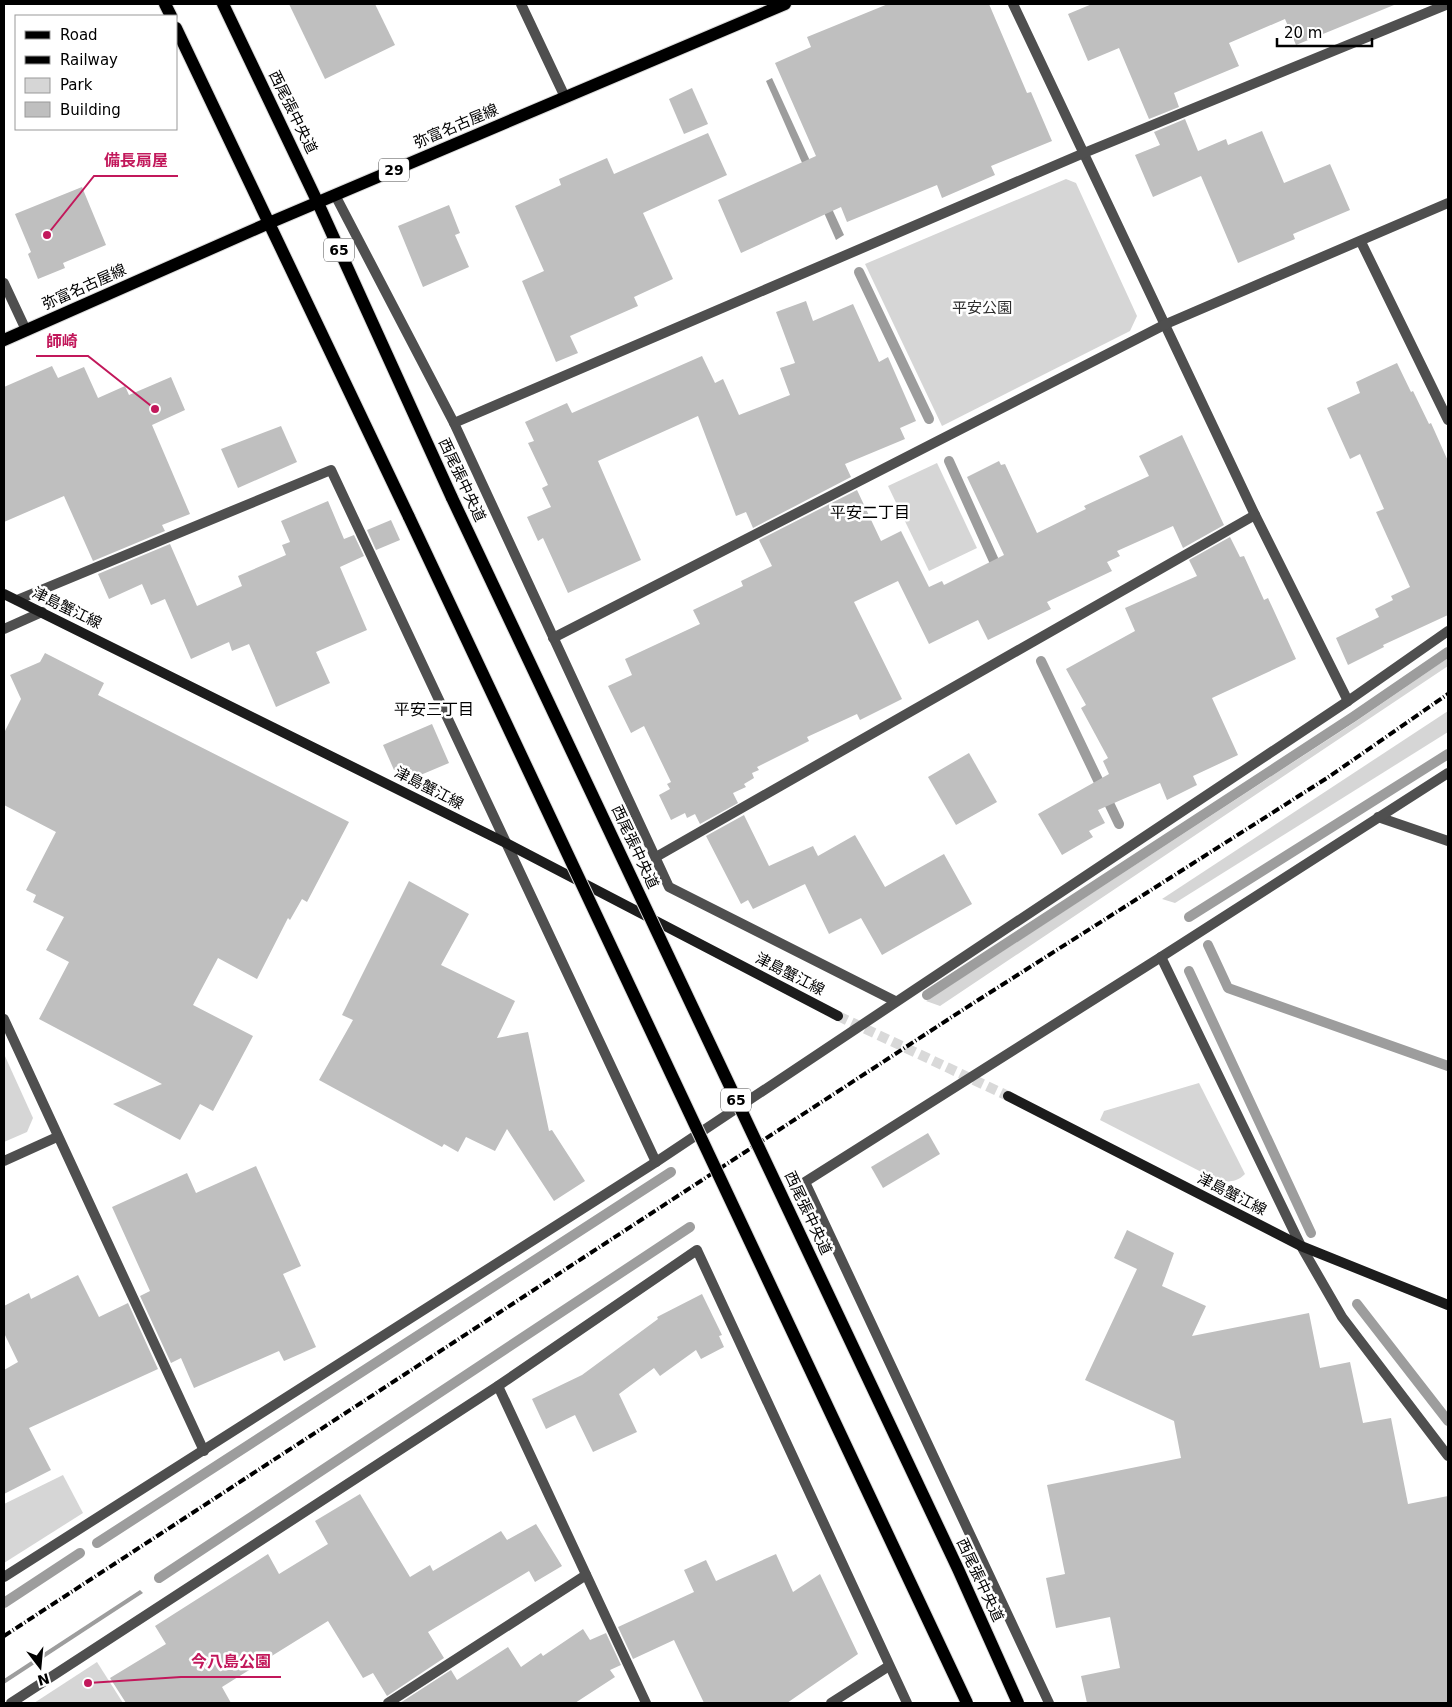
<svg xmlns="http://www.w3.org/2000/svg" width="1452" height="1707" font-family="'DejaVu Sans','Noto Sans JP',sans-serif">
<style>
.green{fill:#d6d6d6}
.water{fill:#9d9d9d}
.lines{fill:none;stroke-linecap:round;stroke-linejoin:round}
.stream{stroke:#9d9d9d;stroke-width:10}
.building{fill:#bfbfbf}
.secondary-tunnel{stroke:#d9d9d9;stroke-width:10;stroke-dasharray:10 5;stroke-linecap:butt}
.primary-casing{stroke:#dbdbdb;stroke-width:14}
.street{stroke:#4f4f4f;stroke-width:10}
.secondary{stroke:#1c1c1c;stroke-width:10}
.primary{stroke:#000;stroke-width:12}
.rail{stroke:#000;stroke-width:4;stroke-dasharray:8 2.5 1 2.5;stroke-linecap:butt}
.primary-bridge-casing{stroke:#dbdbdb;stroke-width:14;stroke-linecap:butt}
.primary-bridge{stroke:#000;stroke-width:12}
.labels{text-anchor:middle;stroke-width:5;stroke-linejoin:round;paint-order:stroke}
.shield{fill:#fff;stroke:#4c4c4c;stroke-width:1}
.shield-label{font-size:14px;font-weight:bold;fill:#000}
.street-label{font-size:15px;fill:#000;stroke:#fff}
.park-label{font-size:15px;fill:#2d2d2d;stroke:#fff}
.neighbourhood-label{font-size:16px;fill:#000;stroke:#fff}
.leader{fill:none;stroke:#c2185b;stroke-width:2}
.callout-dot{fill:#c2185b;stroke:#fff;stroke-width:2}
.callout-label{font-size:16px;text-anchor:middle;font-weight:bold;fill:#c2185b;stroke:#fff;stroke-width:5;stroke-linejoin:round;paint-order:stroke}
</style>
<rect width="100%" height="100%" fill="#fff"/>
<g class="green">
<path d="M1066 179 1076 183 1137 316 1130 331 942 426 865 264Z"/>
<path d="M937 463 977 548 929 571 888 486Z"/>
<path d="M1448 658V666L940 1006 926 1001 1352 724Z"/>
<path d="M1448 711V732L1175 903 1162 899Z"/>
<path d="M4 1054 33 1118 27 1132 4 1142Z"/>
<path d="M1199 1083 1245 1174C1237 1182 1229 1182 1219 1181L1100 1120 1104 1111Z"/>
<path d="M63 1475 83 1513 4 1563V1504Z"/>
<path d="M97 1662 123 1703H34Z"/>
</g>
<g class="water">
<path d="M772 78 844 235 836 240 766 81Z"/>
<path d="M140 1590 143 1593 4 1684V1679Z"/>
</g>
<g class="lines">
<g class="stream">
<path d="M859 272 929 419"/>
<path d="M949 461 999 572"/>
<path d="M1041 661 1119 824"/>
<path d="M1189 917 1448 754"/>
<path d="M1208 945 1228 988 1448 1066"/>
<path d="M1189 971 1311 1233"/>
<path d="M927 995 1353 717 1448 652"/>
<path d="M1357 1304 1448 1421"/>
<path d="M97 1543 671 1172"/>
<path d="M159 1578 690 1227"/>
<path d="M4 1603 80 1553"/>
</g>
</g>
<g class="building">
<path d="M289 4H375L395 45 325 79Z"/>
<path d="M888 4H989L1027 93 1031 92 1052 141 991 166 995 175 942 198 937 185 847 222 841 207 741 253 718 200 816 156 775 63 811 47 807 37Z"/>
<path d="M1092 4H1394V5L1296 45 1285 19 1229 43 1239 66 1174 93 1179 107 1149 119 1119 48 1088 61 1068 14Z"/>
<path d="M692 88 708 124 684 134 669 99Z"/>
<path d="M1185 119 1198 151 1226 139 1228 145 1262 131 1284 183 1330 164 1350 210 1293 234 1295 239 1238 263 1201 176 1153 197 1135 155 1160 145 1154 132Z"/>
<path d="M708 133 727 175 643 213 673 279 634 297 638 306 570 336 578 353 556 362 522 281 544 271 515 206 561 185 559 179 607 158 614 174Z"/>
<path d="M82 187 106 245 63 263 65 268 38 279 28 254 31 252 15 214Z"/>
<path d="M449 205 460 233 455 235 469 267 423 287 398 226Z"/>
<path d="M806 301 813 321 853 304 879 362 888 357 916 421 900 428 905 439 845 464 851 477 753 528 746 512 736 516 698 416 598 461 641 560 568 593 543 538 538 541 527 517 551 507 542 488 548 485 528 443 534 441 525 422 567 403 572 413 702 356 715 383 723 379 739 415 790 395 780 368 795 363 776 312Z"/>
<path d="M1397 363 1411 392 1413 391 1429 424 1431 423 1448 461V615L1383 645 1384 647 1348 665 1336 638 1379 617 1375 609 1393 600 1391 596 1410 587 1376 512 1384 509 1360 454 1350 459 1327 408 1360 393 1356 382Z"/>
<path d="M52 366 58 378 84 367 98 398 125 386 129 395 171 377 185 410 152 425 190 514 162 525 165 531 93 561 64 496 4 522V387Z"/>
<path d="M281 426 297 462 238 488 221 449Z"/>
<path d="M1182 435 1224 525 1183 548 1173 526 1117 551 1120 556 1107 562 1112 571 1047 602 1051 609 988 640 978 620 929 644 898 581 854 602 902 699 860 720 857 714 807 737 809 741 757 767 759 770 752 773 754 778 744 784 746 787 733 793 738 803 700 824 695 814 687 818 685 813 671 820 659 795 670 789 667 784 671 782 644 726 631 733 608 686 632 675 625 659 700 624 693 610 743 586 741 581 772 566 759 540 857 490 881 541 901 531 929 587 942 581 944 585 1004 555 967 477 999 461 1001 465 1005 464 1037 533 1086 509 1084 506 1149 476 1139 456Z"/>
<path d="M328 501 344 539 354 535 364 556 340 567 367 630 316 652 330 683 276 707 249 644 232 651 229 642 191 659 165 599 151 605 142 584 109 599 98 574 170 544 197 606 242 586 238 576 286 555 282 545 290 542 281 521Z"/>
<path d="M391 520 400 540 376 550 367 530Z"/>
<path d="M1230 537 1240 557 1244 556 1264 600 1268 598 1296 659 1212 698 1238 755 1193 776 1197 785 1167 800 1160 783 1098 810 1105 823 1089 831 1093 837 1062 855 1038 814 1109 774 1103 761 1108 758 1081 708 1086 705 1066 669 1135 631 1125 608 1197 576 1189 560Z"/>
<path d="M45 653 104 683 98 695 349 822 307 902 302 899 290 920 288 918 257 979 218 958 193 1005 253 1036 213 1111 200 1104 180 1140 113 1104 162 1084 39 1019 69 962 46 950 64 917 33 902 36 895 26 890 56 832 4 805V733L21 699 10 675 40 662Z"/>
<path d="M432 724 449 763 411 779 405 765 394 770 383 745Z"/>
<path d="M969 753 997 802 956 825 928 777Z"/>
<path d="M744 815 769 866 813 846 818 856 855 835 885 887 944 854 972 904 882 955 861 918 829 934 805 884 753 909 748 900 741 904 706 836Z"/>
<path d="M409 881 469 914 441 965 515 1001 497 1038 528 1032 549 1131 552 1130 585 1181 554 1201 507 1129 495 1151 466 1137 458 1152 444 1144 442 1147 319 1080 353 1020 342 1015Z"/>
<path d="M928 1133 940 1154 883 1188 871 1167Z"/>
<path d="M256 1166 301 1266 283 1274 316 1347 284 1361 279 1351 194 1388 181 1358 171 1363 140 1296 150 1291 112 1207 187 1173 196 1193Z"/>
<path d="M1127 1230 1174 1253 1162 1286 1206 1306 1192 1336 1309 1313 1320 1368 1350 1362 1363 1423 1391 1418 1408 1504 1448 1496V1703H1087L1081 1676 1120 1668 1110 1617 1056 1628 1046 1578 1065 1574 1047 1485 1181 1458 1174 1421 1085 1380 1137 1269 1114 1258Z"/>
<path d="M78 1275 99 1317 128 1303 158 1369 29 1428 51 1470 4 1494V1370L18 1362 4 1333V1306L29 1293 31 1299Z"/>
<path d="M702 1294 722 1335 719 1336 724 1347 701 1359 696 1350 660 1376 654 1368 619 1394 637 1432 593 1452 575 1415 546 1429 532 1399 582 1375 658 1319 657 1317Z"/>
<path d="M360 1494 410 1577 430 1565 433 1571 501 1531 507 1540 536 1524 562 1566 535 1582 529 1571 428 1632 444 1658 387 1696 373 1673 363 1678 328 1621 222 1687 231 1703H126L110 1678 166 1644 155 1626 268 1554 279 1574 328 1544 315 1521Z"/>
<path d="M776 1554 793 1592 820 1574 858 1654 787 1703H704L674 1640 633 1659 618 1627 694 1592 684 1570 706 1560 716 1581Z"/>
<path d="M583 1629 590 1640 606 1633 621 1665 610 1670 615 1677 575 1703H400L451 1670 457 1680 508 1647 521 1667 541 1653 543 1656Z"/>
</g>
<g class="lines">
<path class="secondary-tunnel" d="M838 1016 1008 1096"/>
<g class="primary-casing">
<g id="primary">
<path d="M165 4 171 16"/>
<path d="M223 4 318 203 452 498"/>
<path d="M176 28 409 517"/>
<path d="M4 340 269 223 785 4"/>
</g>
</g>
<g class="street">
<path d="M521 4 565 97"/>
<path d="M1013 4 1255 515 1348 701"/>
<path d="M335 195 454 423 669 887 895 1001"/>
<path d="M1361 242 1448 420"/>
<path d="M4 283 26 330"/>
<path d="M454 423 1084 153 1448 4"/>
<path d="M17 600 331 470 656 1162"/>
<path d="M4 629 42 612"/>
<path d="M553 638 1166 324 1448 203"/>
<path d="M1378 817 1448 841"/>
<path d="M656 857 1255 515"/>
<path d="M1161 957 1448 773"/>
<path d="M4 1019 204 1451"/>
<path d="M4 1161 57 1137"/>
<path d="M498 1386 646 1703"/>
<path d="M4 1577 656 1162 1348 701 1448 631"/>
<path d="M11 1703 498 1386 697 1250 907 1703"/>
<path d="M388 1703 586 1575"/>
<path d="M831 1703 889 1666"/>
<path d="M1049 1703 805 1182 1161 957 1301 1246 1342 1317 1448 1456"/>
</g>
<g class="secondary">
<path d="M4 594 508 844 838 1016"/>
<path d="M1008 1096 1301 1246 1448 1305"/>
</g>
<use href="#primary" class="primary"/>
<path class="rail" d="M4 1636 961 1011 1327 778 1448 694"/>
<g class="primary-bridge-casing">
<g id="primary-bridge">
<path d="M452 498 958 1569 1018 1703"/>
<path d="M409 517 967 1703"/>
</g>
</g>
<use href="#primary-bridge" class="primary-bridge"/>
</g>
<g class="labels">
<g class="shield">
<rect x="379" y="158.5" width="30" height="23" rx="4"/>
<rect x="324" y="238.5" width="30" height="23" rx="4"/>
<rect x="721" y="1088.5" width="30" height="23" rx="4"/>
</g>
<g class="shield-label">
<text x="394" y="175">29</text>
<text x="339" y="255">65</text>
<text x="736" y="1105">65</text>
</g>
<g class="street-label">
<text transform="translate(293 112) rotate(64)" y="5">西尾張中央道</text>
<text transform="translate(456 126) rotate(-23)" y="5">弥富名古屋線</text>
<text transform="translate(84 287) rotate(-24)" y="5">弥富名古屋線</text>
<text transform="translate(462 480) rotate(65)" y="5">西尾張中央道</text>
<text transform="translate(67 608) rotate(26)" y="5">津島蟹江線</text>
<text transform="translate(429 788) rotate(27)" y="5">津島蟹江線</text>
<text transform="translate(635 847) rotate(65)" y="5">西尾張中央道</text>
<text transform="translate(790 974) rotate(27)" y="5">津島蟹江線</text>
<text transform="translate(1232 1194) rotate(27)" y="5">津島蟹江線</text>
<text transform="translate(808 1213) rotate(65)" y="5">西尾張中央道</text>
<text transform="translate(980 1580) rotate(65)" y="5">西尾張中央道</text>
</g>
<g class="park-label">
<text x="982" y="313">平安公園</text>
</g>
<g class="neighbourhood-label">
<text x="870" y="518">平安二丁目</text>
<text x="434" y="715">平安三丁目</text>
</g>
</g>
<path class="leader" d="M47 235L94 176H178M155 409L88 356H36M88 1683L181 1677H281"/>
<g class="callout-dot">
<circle cx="47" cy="235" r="5"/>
<circle cx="155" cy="409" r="5"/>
<circle cx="88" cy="1683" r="5"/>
</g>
<g class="callout-label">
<text x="136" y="166">備長扇屋</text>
<text x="62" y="347">師崎</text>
<text x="231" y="1667">今八島公園</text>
</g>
<rect width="1452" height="1707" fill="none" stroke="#000000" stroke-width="10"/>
<rect x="15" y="15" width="162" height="115" fill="#ffffff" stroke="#999999"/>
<rect x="25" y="31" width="25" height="8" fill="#000000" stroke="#999999"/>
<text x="60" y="40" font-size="15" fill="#000000">Road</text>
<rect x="25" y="56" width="25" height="8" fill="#000000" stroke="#999999"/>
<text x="60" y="65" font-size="15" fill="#000000">Railway</text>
<rect x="25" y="78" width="25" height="15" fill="#d6d6d6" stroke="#999999"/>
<text x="60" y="90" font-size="15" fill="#000000">Park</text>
<rect x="25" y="102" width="25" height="15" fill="#bfbfbf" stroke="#999999"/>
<text x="60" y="115" font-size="15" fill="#000000">Building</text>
<g transform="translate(40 1667) rotate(164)" stroke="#ffffff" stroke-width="4" paint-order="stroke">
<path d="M0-4L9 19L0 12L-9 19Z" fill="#000000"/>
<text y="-8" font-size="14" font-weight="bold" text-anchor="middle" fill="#000000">N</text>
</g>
<path d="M1277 38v8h95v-8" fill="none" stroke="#000000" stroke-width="2.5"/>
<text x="1284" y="38" font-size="15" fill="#000000" stroke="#ffffff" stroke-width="4" paint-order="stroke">20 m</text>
</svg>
